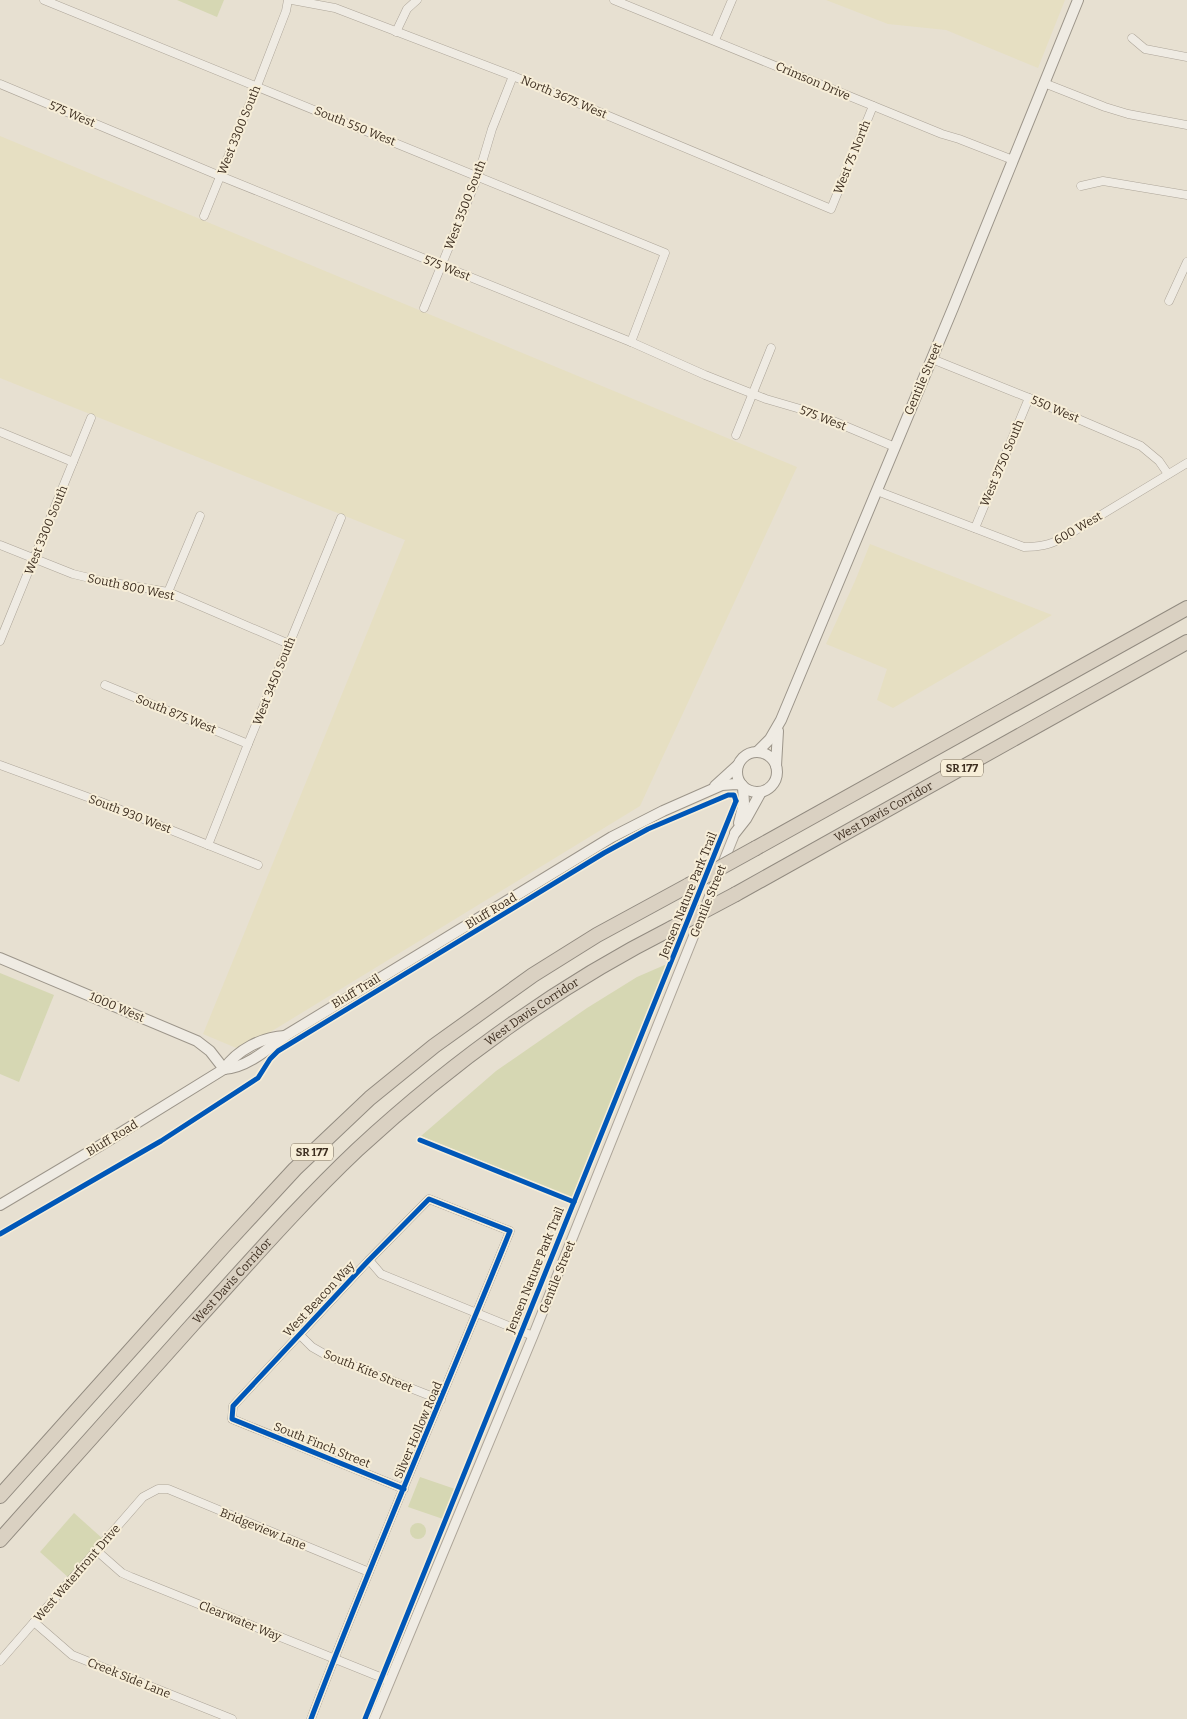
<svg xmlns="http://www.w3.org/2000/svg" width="1187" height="1719" font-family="Bitter,serif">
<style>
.farmland{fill:#e6dfc2}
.green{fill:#d6d7b3}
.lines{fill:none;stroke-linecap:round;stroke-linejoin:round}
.minor-casing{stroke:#ada599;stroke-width:9}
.tertiary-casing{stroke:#ada599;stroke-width:11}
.secondary-casing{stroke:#9c958a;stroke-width:12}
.motorway-casing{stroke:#928b80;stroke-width:16}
.minor{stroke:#efebe3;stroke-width:8}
.tertiary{stroke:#efebe3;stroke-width:9}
.secondary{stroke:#efebe3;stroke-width:10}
.motorway{stroke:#dad1c2;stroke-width:14}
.motorway-bridge-casing{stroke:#928b80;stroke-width:16;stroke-linecap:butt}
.motorway-bridge{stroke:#dad1c2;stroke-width:14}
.cycleway-casing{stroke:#f7eed8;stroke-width:8}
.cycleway{stroke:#0057b8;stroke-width:5}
.labels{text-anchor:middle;stroke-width:4;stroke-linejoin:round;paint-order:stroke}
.shield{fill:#f7eed8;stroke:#756857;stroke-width:1}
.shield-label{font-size:11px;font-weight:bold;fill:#3d2e20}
.street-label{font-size:12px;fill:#3d2e20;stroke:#f7eed8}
</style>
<rect width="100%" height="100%" fill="#e7e0d1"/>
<g class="farmland">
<path d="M826 0H1065L1038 68 946 30 888 24Z"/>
<path d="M0 136 797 467 640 806 241 1050 203 1034 405 540 0 378Z"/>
<path d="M870 544 1052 615 893 708 877 700 887 669 826 644 855 581Z"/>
</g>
<g class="green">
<path d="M177 0H224L217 17Z"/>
<path d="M667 964 573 1198 421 1136 496 1071 587 1008 637 977Z"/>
<path d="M0 973 54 995 19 1082 0 1074Z"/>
<path d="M420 1477 455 1489 443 1519 408 1507Z"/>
<path d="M74 1513 103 1539 69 1578 40 1552Z"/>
<circle cx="418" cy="1531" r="8"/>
</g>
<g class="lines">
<g class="minor-casing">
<g id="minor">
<path d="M44 0 665 253 631 342"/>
<path d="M292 0 335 8 513 76 831 209 873 106"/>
<path d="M614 0 942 134 959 139 1013 160"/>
<path d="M396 32 407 9 417 0"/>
<path d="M1132 38 1145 49 1187 57"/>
<path d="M715 40 732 0"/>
<path d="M1044 83 1105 107 1128 114 1187 125"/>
<path d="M0 84 220 176 631 342 705 375 766 399 814 413 895 447"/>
<path d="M1081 186 1103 181 1187 195"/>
<path d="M204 216 257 86 286 11 288 0"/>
<path d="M1169 301 1187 262"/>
<path d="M424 308 478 176 492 129 513 76"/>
<path d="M932 359 1029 398 1141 446 1159 461 1168 474"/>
<path d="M0 432 73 462"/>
<path d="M736 435 771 348"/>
<path d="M877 491 1024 547C1039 547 1049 545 1063 538L1187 463"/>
<path d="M975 528 1029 398"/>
<path d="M0 545 73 574 102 581 168 592 289 644"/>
<path d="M168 592 200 516"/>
<path d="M0 641 91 418"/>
<path d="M105 685 248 744"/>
<path d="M0 765 101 802 258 865"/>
<path d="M208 845 248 744 341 518"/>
<path d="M369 1260 381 1274 533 1336"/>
<path d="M299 1334 312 1347 326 1355 441 1400"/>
<path d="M97 1551 122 1573 131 1577 390 1681"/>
<path d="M34 1622 72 1655 232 1719"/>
<path d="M0 1661 143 1497 158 1489H168L369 1572"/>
<path d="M311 1719C373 1555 444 1394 510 1231L429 1199 369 1260 233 1406 232 1419 404 1489"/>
</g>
</g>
<g class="tertiary-casing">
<path id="tertiary" d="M374 1719 533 1336 735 833"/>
</g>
<g class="secondary-casing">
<g id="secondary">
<path d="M757 752 770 739 781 720 953 308 1078 0"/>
<circle cx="757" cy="772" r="20"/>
<path d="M776 766 778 731"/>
<path d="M715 786 738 765"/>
<path d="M739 823 744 803 743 787"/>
<path d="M735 833 746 819 761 792"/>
<path d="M0 958 197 1041 210 1051 224 1069"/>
<path d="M224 1069C246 1068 268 1049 285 1036L612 837 663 811 722 785 736 784 742 785"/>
<path d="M0 1205 101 1145 224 1069C237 1050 262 1037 285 1036"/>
</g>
</g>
<g class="motorway-casing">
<g id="motorway">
<path d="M756 848 1187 608"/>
<path id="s1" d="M736 894 1187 642"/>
<path d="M0 1496 223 1247 295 1169 370 1098 434 1046 533 975 597 935 689 885"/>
<path id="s2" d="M0 1540C64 1468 129 1396 193 1324 247 1265 299 1205 357 1150 451 1063 557 986 672 928"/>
</g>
</g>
<use href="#minor" class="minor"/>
<use href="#tertiary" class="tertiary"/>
<use href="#secondary" class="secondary"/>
<use href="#motorway" class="motorway"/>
<g class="motorway-bridge-casing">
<g id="motorway-bridge">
<path d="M689 885 756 848"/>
<path d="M672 928 736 894"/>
</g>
</g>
<use href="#motorway-bridge" class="motorway-bridge"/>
<g class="cycleway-casing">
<g id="cycleway">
<path d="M420 1140 574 1202"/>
<path d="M0 1234 161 1141 258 1078 270 1059 278 1051 604 853 648 829 728 795H734L736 801"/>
<path d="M311 1719C373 1555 444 1394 510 1231L429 1199 369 1260 233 1406 232 1419 404 1489"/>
<path d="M365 1719 736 801"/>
</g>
</g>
<use href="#cycleway" class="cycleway"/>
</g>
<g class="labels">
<g class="shield">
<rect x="941" y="759.5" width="42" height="17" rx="4"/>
<rect x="291" y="1143.5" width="42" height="17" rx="4"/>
</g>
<g class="shield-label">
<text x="962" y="772">SR 177</text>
<text x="312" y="1156">SR 177</text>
</g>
<g class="street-label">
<text transform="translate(813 81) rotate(23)" y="4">Crimson Drive</text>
<text transform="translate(564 97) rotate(23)" y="4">North 3675 West</text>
<text transform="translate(72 114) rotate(23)" y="4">575 West</text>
<text transform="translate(355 126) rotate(22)" y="4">South 550 West</text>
<text transform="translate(239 130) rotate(-68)" y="4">West 3300 South</text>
<text transform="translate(852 157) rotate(-68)" y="4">West 75 North</text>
<text transform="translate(465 205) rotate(-69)" y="4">West 3500 South</text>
<text transform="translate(447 268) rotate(22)" y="4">575 West</text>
<text transform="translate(923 379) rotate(-67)" y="4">Gentile Street</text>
<text transform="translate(1055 409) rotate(23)" y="4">550 West</text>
<text transform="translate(823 418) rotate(21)" y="4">575 West</text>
<text transform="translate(1002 463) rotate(-67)" y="4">West 3750 South</text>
<text transform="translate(1078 528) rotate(-30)" y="4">600 West</text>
<text transform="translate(46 530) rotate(-68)" y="4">West 3300 South</text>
<text transform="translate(131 587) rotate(12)" y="4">South 800 West</text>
<text transform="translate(274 681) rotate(-68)" y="4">West 3450 South</text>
<text transform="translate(176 714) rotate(22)" y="4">South 875 West</text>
<text dy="4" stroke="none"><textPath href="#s1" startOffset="169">West Davis Corridor</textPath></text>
<text transform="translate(130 814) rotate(21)" y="4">South 930 West</text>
<text transform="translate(688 895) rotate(-68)" y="4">Jensen Nature Park Trail</text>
<text transform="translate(708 901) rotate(-68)" y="4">Gentile Street</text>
<text transform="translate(491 911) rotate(-31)" y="4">Bluff Road</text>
<text transform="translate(356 991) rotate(-31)" y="4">Bluff Trail</text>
<text transform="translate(117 1007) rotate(23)" y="4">1000 West</text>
<text dy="4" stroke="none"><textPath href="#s2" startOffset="752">West Davis Corridor</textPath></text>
<text transform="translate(112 1138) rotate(-31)" y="4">Bluff Road</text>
<text transform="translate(535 1270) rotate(-68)" y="4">Jensen Nature Park Trail</text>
<text transform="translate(557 1277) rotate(-68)" y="4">Gentile Street</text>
<text dy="4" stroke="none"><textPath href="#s2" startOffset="348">West Davis Corridor</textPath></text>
<text transform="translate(319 1299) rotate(-47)" y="4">West Beacon Way</text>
<text transform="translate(368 1371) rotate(22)" y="4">South Kite Street</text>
<text transform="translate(418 1430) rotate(-67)" y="4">Silver Hollow Road</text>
<text transform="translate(322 1445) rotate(22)" y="4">South Finch Street</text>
<text transform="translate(263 1529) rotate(22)" y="4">Bridgeview Lane</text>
<text transform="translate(77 1573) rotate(-49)" y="4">West Waterfront Drive</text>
<text transform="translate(240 1621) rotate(22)" y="4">Clearwater Way</text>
<text transform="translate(129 1678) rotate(22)" y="4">Creek Side Lane</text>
</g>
</g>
</svg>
